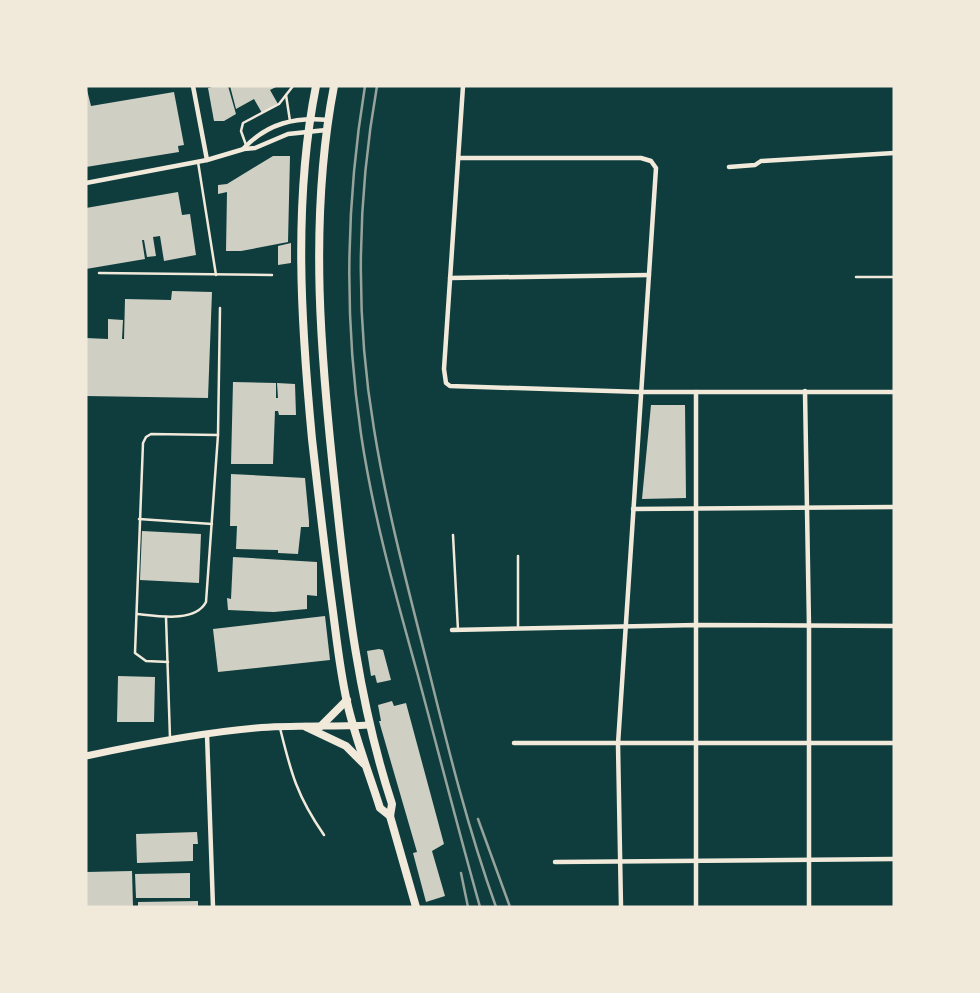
<svg xmlns="http://www.w3.org/2000/svg" width="980" height="993" font-family="Lora,serif">
<style>
.building{fill:#cfcfc3}
.lines{fill:none;stroke-linecap:round;stroke-linejoin:round}
.service{stroke:#f1e9da;stroke-width:2.5}
.minor{stroke:#f1e9da;stroke-width:4.5}
.secondary{stroke:#f1e9da;stroke-width:7}
.primary{stroke:#f1e9da;stroke-width:8}
.rail{stroke:#97a49c;stroke-width:2.5}
</style>
<rect width="100%" height="100%" fill="#0f3d3e"/>
<g class="building">
<path d="M86 86 91 106 174 92 184 145 178 146 179 152 86 167Z"/>
<path d="M216 86H228L236 114 224 121H214L208 88Z"/>
<path d="M230 86H278L270 90 278 104 262 113 254 99 236 109Z"/>
<path d="M273 156H290L288 242 241 251H226L227 192 218 194V185L227 184Z"/>
<path d="M178 192 182 215 190 214 196 255 164 261 160 236 153 237 156 256 147 257 144 240H142L145 259 86 269V208Z"/>
<path d="M291 243V263L278 265V246Z"/>
<path d="M172 291 212 292 208 398 86 396V338L108 339V319L123 320 122 339H124L125 299 171 300Z"/>
<path d="M233 382 276 383V398H278L277 383 295 384 296 415H279L278 411H275L273 464H231Z"/>
<path d="M651 405H685L686 498 642 499Z"/>
<path d="M231 474 305 478 309 521V527H301L298 554 278 553V550L236 549 237 526H230Z"/>
<path d="M142 531 201 534 199 583 140 580Z"/>
<path d="M233 557 317 562V596L307 595V609L274 612 228 610 227 598 231 599Z"/>
<path d="M325 616 330 660 218 672 213 629Z"/>
<path d="M379 649 383 650 391 680 377 683 375 675 371 676 367 651Z"/>
<path d="M118 676 155 677 154 722H117Z"/>
<path d="M392 701 394 706 406 703 444 844 432 851 445 896 426 902 413 853 417 852 379 721H381L378 705Z"/>
<path d="M197 832 198 844H193V861L137 863 136 834Z"/>
<path d="M132 871 133 907H86V872Z"/>
<path d="M190 873V898H136L135 874Z"/>
<path d="M198 901V907H138V902Z"/>
</g>
<g class="lines">
<g class="service">
<path d="M286 95 290 121"/>
<path d="M246 145 241 131 243 123 279 104 293 86"/>
<path d="M198 162 216 275"/>
<path d="M99 273 272 275"/>
<path d="M856 277H894"/>
<path d="M139 519 212 524"/>
<path d="M453 535 458 630"/>
<path d="M518 556V629"/>
<path d="M137 614C157 616 195 623 206 602L218 435 220 308"/>
<path d="M166 617 170 738"/>
<path d="M168 662 146 661 135 653 143 443 146 437 151 434 218 435"/>
<path d="M280 728C291 773 297 796 324 835"/>
</g>
<g class="minor">
<path d="M193 86 207 160"/>
<path d="M463 86 444 369 446 383 450 386 641 392H894"/>
<path d="M244 148C268 123 295 117 328 120"/>
<path d="M459 158H641L651 161 656 168 618 744 621 907"/>
<path d="M729 167 755 165 761 161 894 153"/>
<path d="M86 183 207 160 244 149 255 148 288 134 326 130"/>
<path d="M450 278 649 275"/>
<path d="M805 391 809 626V907"/>
<path d="M633 509 894 507"/>
<path d="M452 630 697 625 894 626"/>
<path d="M207 734 213 907"/>
<path d="M514 743H894"/>
<path d="M555 862 894 859"/>
<path d="M696 907V392"/>
</g>
<path class="secondary" d="M86 756C142 744 198 733 256 728 293 725 331 727 369 725"/>
<g class="primary">
<path d="M316 86C293 201 301 323 312 439 318 492 324 544 331 597 336 632 339 667 347 702 355 738 369 773 380 808L390 816"/>
<path d="M334 86C308 221 321 361 336 497 347 601 359 704 392 804L390 816 416 907"/>
<path d="M321 726 347 700"/>
<path d="M306 727 346 746 364 764"/>
</g>
<g class="rail">
<path d="M365 86C346 201 344 319 361 434 373 515 395 593 417 672 438 750 458 829 480 907"/>
<path d="M377 86C357 198 355 317 374 429 387 510 408 588 428 667 448 748 468 829 496 907"/>
<path d="M478 819 510 907"/>
<path d="M461 873 468 907"/>
</g>
</g>
<rect width="980" height="993" fill="none" stroke="#f1e9da" stroke-width="175"/>
</svg>
